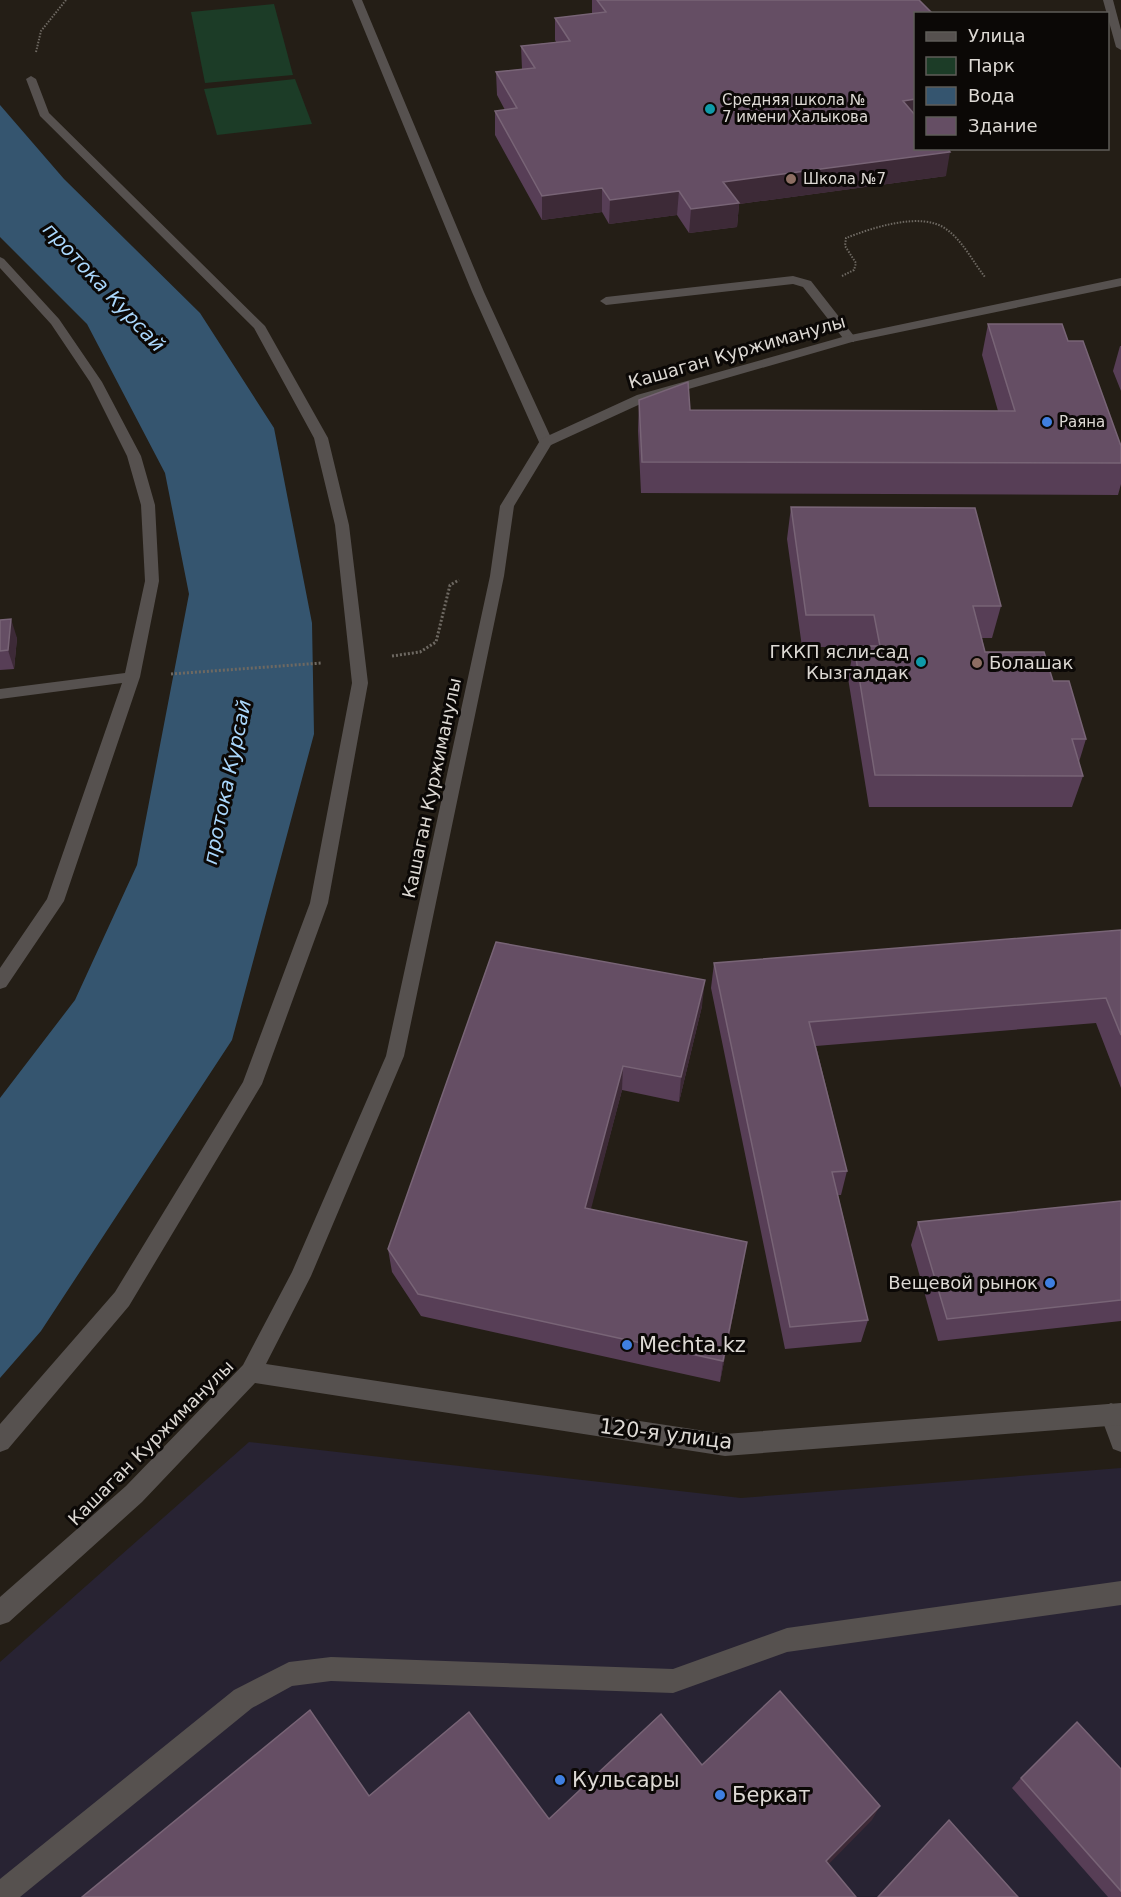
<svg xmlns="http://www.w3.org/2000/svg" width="1121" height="1897" font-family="'DejaVu Sans',sans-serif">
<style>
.commercial{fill:#282333}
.green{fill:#1c3c27}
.water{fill:#35556f}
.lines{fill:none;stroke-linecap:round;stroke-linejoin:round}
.path-far1{stroke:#6e6962;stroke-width:2;stroke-dasharray:1.5 1.5;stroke-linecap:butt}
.path{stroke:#6e6962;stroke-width:3;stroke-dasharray:2 2;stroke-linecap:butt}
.lane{fill:#56514f;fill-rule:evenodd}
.street{fill:#56514f;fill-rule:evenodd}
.wall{fill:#573e56}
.shaded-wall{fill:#3d2a37}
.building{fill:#654e64;stroke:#786476;stroke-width:1.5}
.culture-dot{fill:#0f9aa8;stroke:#0b0806;stroke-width:2}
.education-dot{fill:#8d6e63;stroke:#0b0806;stroke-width:2}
.shop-dot{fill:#3f7fe0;stroke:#0b0806;stroke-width:2}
.labels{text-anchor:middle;stroke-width:6;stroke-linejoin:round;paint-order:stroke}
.far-poi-label{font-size:15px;fill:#ddd9d4;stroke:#0b0806;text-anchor:start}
.street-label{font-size:18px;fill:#ddd9d4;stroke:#0b0806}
.poi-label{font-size:18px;fill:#ddd9d4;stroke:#0b0806;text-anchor:end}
.water-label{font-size:20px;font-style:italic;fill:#aad7fc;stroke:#0b0806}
.near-poi-label{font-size:21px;fill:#ddd9d4;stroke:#0b0806;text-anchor:start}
.near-street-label{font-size:21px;fill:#ddd9d4;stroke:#0b0806}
</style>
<rect width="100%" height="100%" fill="#241e16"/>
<path class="commercial" d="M249 1442 741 1498 1121 1468V1897H0V1662Z"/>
<g class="green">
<path d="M274 4 293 75 205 83 191 12Z"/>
<path d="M295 79 312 124 217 135 204 89Z"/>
</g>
<path class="water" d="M0 105 64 179 200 313 274 428 312 623 314 734 232 1040 41 1331 0 1378V1098L75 1000 137 865 189 594 165 473 87 324 0 237Z"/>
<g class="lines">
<g class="path-far1">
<path d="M36 52 41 31 66 0"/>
<path d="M842 276 854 270 856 263 845 246 846 238C872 228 921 211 946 229 963 241 973 262 985 277"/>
</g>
<g class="path">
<path d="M392 656 420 652 436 642 450 585 459 580"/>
<path d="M171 674 322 663"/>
</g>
<g class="lane">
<path d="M352 0H362L484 292 553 442 551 445H541L539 442 472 292Z"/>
<path d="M793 276 811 281 854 336V342H846L803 287 793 284 606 305 600 301 606 297Z"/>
<path d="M1111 1403 1119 1407 1121 1411V1452L1113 1449 1100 1414 1103 1407Z"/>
<path d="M1121 1581V1605L787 1652 673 1693 331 1681 292 1686 252 1708 20 1897H0V1879L234 1690 289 1662 331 1657 673 1669 787 1628Z"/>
</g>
<g class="street">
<path d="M1103 0H1113L1121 30V50L1116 47Z"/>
<path d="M31 76 36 79 49 113 265 326 328 438 349 525 368 683 328 903 262 1084 129 1306 8 1449 0 1452V1424L115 1292 243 1082 310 903 352 683 335 525 314 438 254 328 40 116 26 79Z"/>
<path d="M0 257 4 259 59 319 102 382 141 456 155 505 159 581 140 677 64 901 6 987 0 989V968L47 899 122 683 0 699V689L125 673 145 581 141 505 127 456 90 382 51 324 0 268Z"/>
<path d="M1121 278V286L852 342 647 401 551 445 514 506 504 576 404 1056 311 1276 266 1364 725 1434 1121 1403V1425L725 1456 255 1383 142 1502 9 1622 0 1625V1597L126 1486 243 1365 292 1272 386 1056 490 576 500 506 541 439 637 395 846 336Z"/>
</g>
</g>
<g class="wall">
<path d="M592 0H919L915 148 946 176 739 204 737 227 689 233 677 215 609 224 602 212 542 220 495 135V111L505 110 497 95 496 72 522 69 521 46 556 42 555 40V18L592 14Z"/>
<path d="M988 324 1068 341 1121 446V484L1118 495 641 493 638 431 639 400 690 410 998 411 982 355Z"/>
<path d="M1120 346H1121V391L1113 371Z"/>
<path d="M791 507 1001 606 992 638H982L985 652 1053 681 1086 739 1079 762 1083 776 1072 807H869L848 678 854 647H802L787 539Z"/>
<path d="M0 620 17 638 14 669 0 670Z"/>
<path d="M1121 930V1088L1096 1023 816 1046 847 1171 841 1195H838L868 1320 861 1342 785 1349 711 988 714 963Z"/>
<path d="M496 942 702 1006 679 1102 622 1090 590 1210 747 1242 720 1382 421 1316 392 1272 388 1249Z"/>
<path d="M1121 1201V1321L938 1341 911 1245 918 1222Z"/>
<path d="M1121 1769V1897H1108L1012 1788 1021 1778Z"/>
</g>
<g class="shaded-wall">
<path d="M915 99V122L903 101Z"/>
<path d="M950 152 946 176 739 204 737 227 689 233 691 209 723 182Z"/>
<path d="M602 188V212L542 220V196Z"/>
<path d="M679 191 677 215 609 224 610 200Z"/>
<path d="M11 619 17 638 14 669 8 650Z"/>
<path d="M705 980 702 1006 679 1102 681 1077Z"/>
<path d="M623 1066 622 1090 585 1232V1208Z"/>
<path d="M747 1242 743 1265 720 1382 723 1361Z"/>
<path d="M880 1806 872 1820 819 1874 826 1861Z"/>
</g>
<g class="building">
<path d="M597 0H919L933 14H915V99L903 101 915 115V148H947L950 152 723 182 739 203 691 209 679 191 610 200 602 188 542 196 495 111 517 108 496 72 535 68 521 46 570 41 555 18 606 12Z"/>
<path d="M988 324H1062L1068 341H1083L1121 446V463L642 462 639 400 688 382 690 410 1015 411Z"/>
<path d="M791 507 975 508 1001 606H973L985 652H1044L1053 681H1069L1086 739H1072L1083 776 875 775 854 646H880L874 615H806Z"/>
<path d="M11 619 8 650 0 651V620Z"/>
<path d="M1121 930V1035L1106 998 809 1022 847 1171 832 1172 868 1320 790 1327 714 963Z"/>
<path d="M496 942 705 980 681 1077 623 1066 585 1208 747 1242 723 1361 418 1294 388 1249Z"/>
<path d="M1121 1201V1300L947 1319 918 1222Z"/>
<path d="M780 1691 880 1806 826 1861 856 1897H82L310 1710 369 1796 469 1712 549 1819 661 1714 702 1765Z"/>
<path d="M1077 1722 1121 1769V1891L1021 1778Z"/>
<path d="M949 1820 1018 1897H878Z"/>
</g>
<g class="culture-dot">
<circle cx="710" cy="109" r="6"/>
<circle cx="921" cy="662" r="6"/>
</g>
<g class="education-dot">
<circle cx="791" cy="179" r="6"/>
<circle cx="977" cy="663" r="6"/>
</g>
<g class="shop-dot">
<circle cx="1047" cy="422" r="6"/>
<circle cx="1050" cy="1283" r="6"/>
<circle cx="627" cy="1345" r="6"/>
<circle cx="560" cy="1780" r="6"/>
<circle cx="720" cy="1795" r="6"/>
</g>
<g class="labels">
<g class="far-poi-label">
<text x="722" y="105">Средняя школа №<tspan x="722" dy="17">7 имени Халыкова</tspan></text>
<text x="803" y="184">Школа №7</text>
<text x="1059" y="427">Раяна</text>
</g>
<g class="street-label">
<text transform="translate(737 352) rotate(-16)" y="6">Кашаган Куржиманулы</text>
<text transform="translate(432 788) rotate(-78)" y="6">Кашаган Куржиманулы</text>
<text transform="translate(151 1443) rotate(-45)" y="6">Кашаган Куржиманулы</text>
</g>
<g class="poi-label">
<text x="909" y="658">ГККП ясли-сад<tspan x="909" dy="21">Кызгалдак</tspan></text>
<text x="989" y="669" text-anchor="start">Болашак</text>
<text x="1038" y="1289">Вещевой рынок</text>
</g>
<g class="water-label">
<text transform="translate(104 287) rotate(47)" y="7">протока Курсай</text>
<text transform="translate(227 782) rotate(-78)" y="7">протока Курсай</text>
</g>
<g class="near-poi-label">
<text x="639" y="1352">Mechta.kz</text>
<text x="572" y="1787">Кульсары</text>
<text x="732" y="1802">Беркат</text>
</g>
<g class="near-street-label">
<text transform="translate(666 1434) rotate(7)" y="7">120-я улица</text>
</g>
</g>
<rect x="914" y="12" width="195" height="138" fill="#0b0806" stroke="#5f5c58" stroke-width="1.5"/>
<rect x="926" y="32" width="30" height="9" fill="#56514f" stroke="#5f5c58" stroke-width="1.5"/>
<text x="968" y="42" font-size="18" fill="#ddd9d4">Улица</text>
<rect x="926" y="57" width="30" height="18" fill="#1c3c27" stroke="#5f5c58" stroke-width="1.5"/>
<text x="968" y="72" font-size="18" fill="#ddd9d4">Парк</text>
<rect x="926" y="87" width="30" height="18" fill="#35556f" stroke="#5f5c58" stroke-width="1.5"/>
<text x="968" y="102" font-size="18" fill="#ddd9d4">Вода</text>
<rect x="926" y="117" width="30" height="18" fill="#654e64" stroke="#5f5c58" stroke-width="1.5"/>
<text x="968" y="132" font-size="18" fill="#ddd9d4">Здание</text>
</svg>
